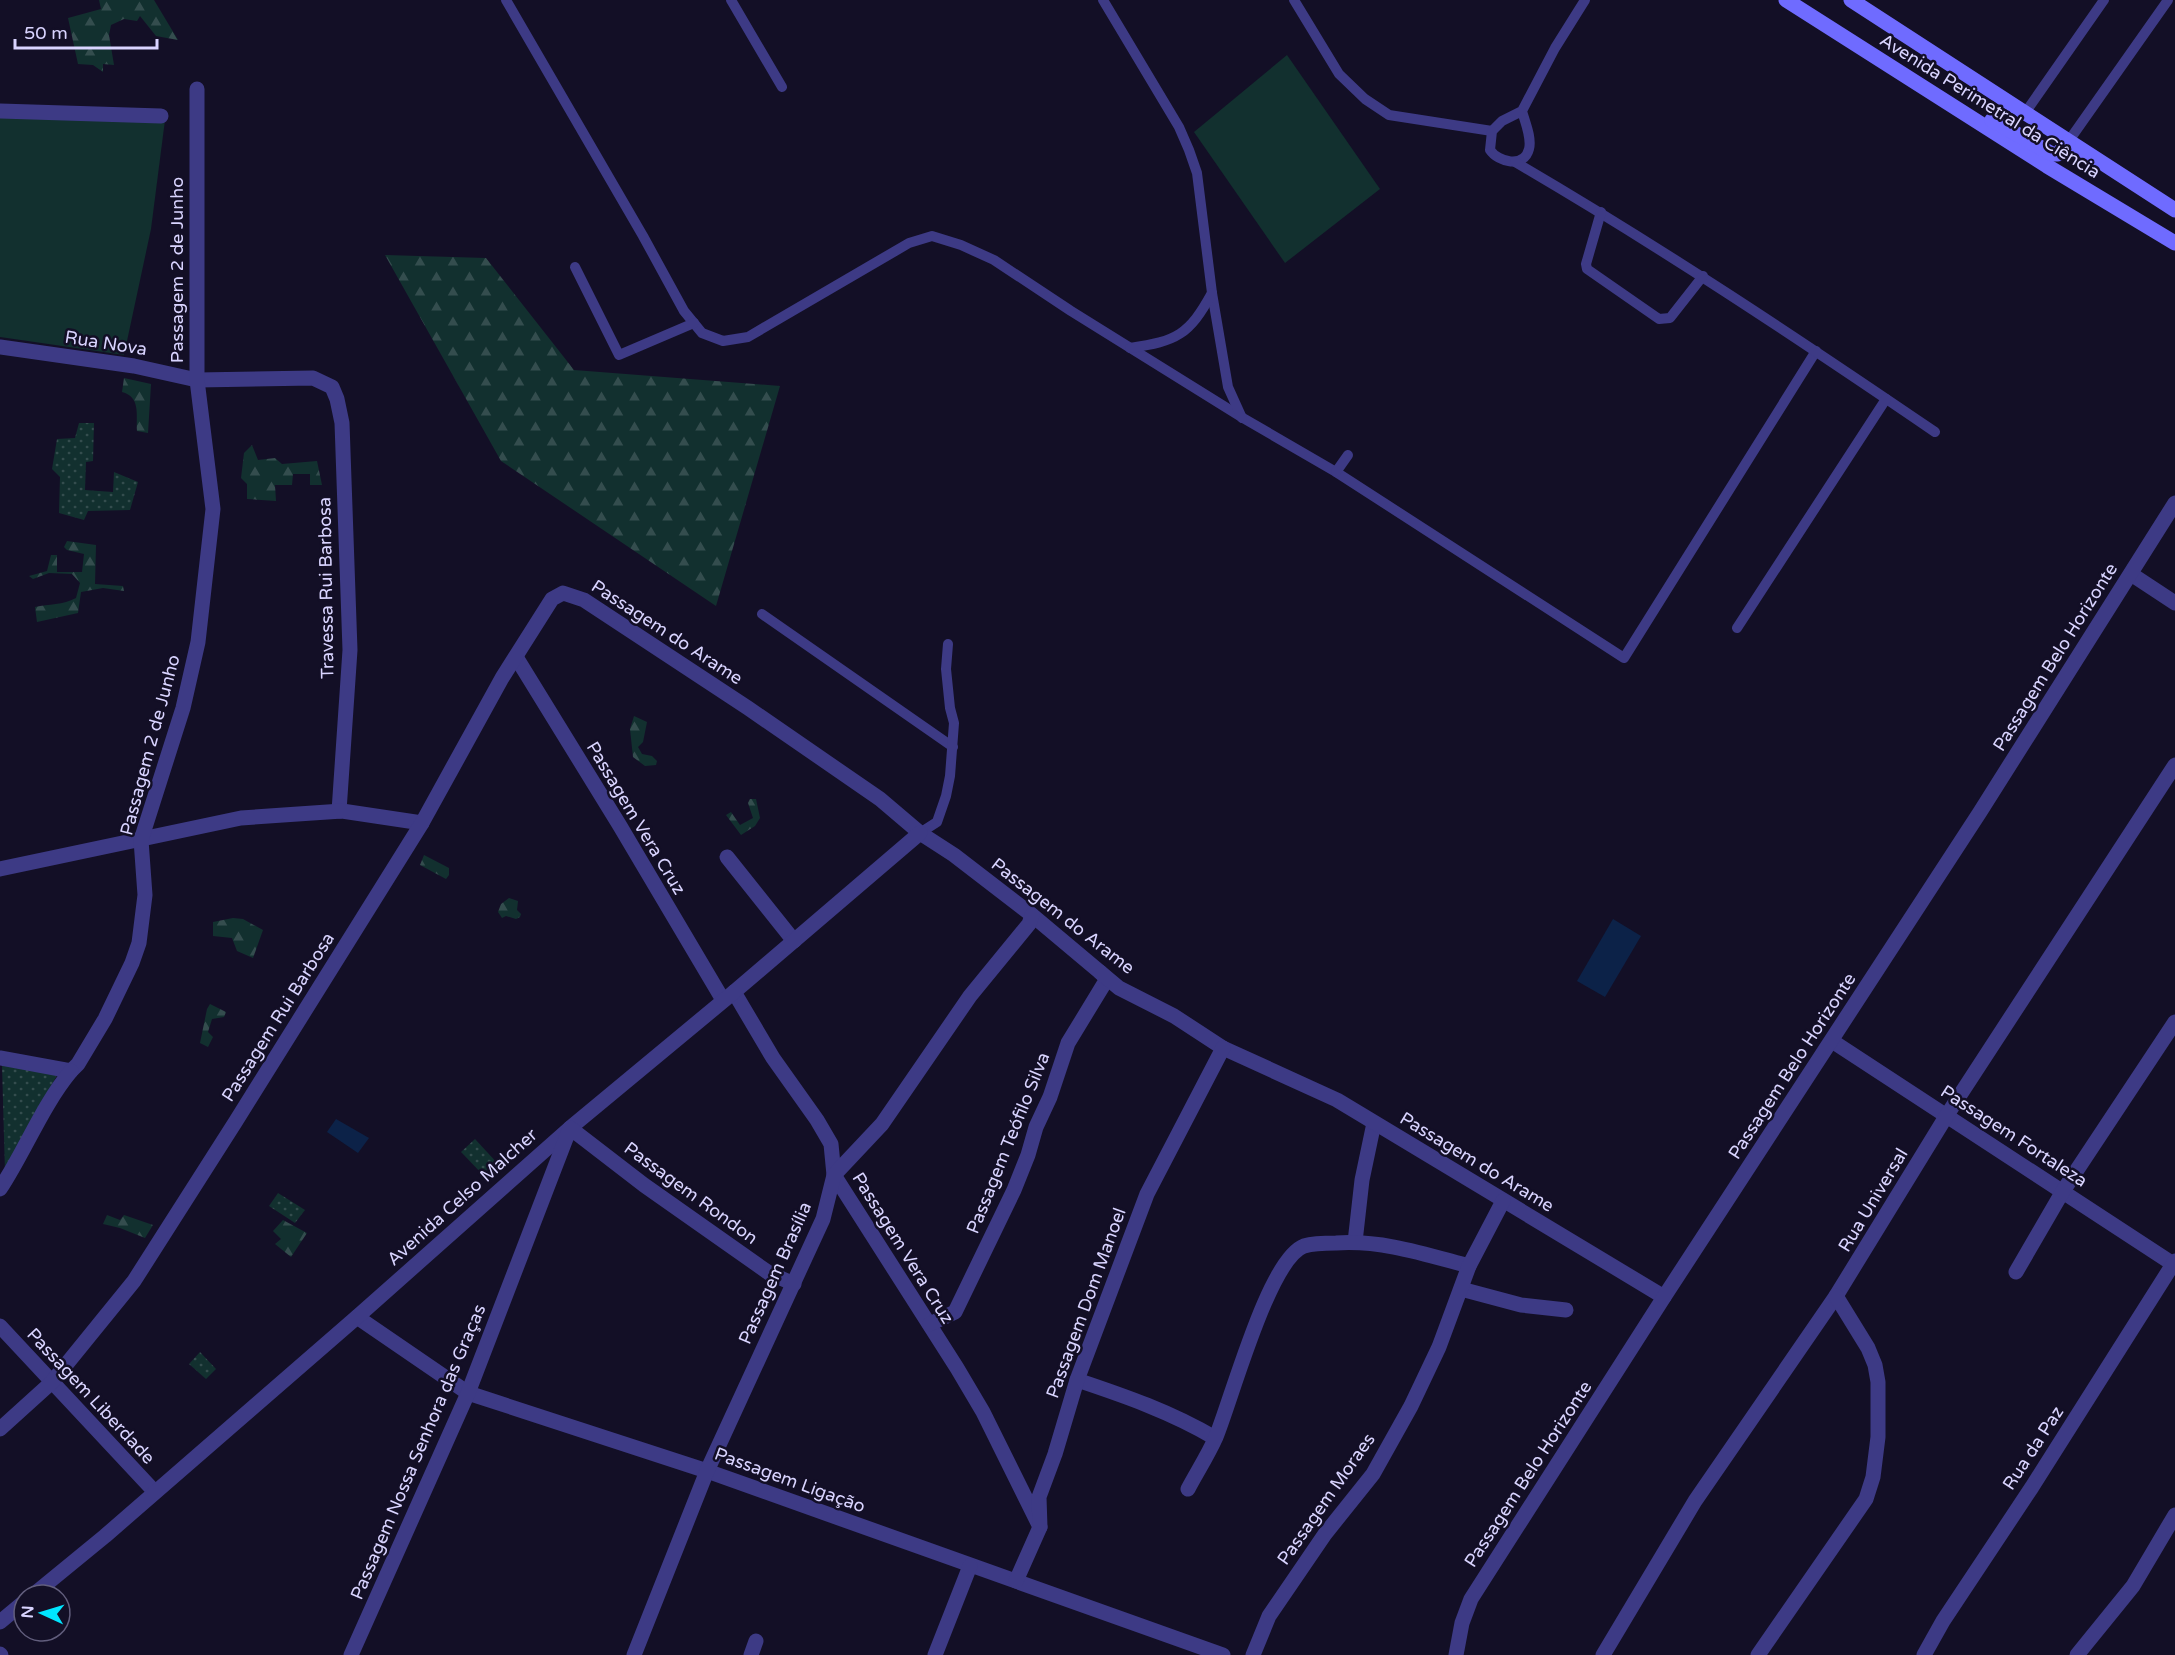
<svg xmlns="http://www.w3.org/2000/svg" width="2175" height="1655" font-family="'Varela Round',sans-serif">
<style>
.forest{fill:url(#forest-firs)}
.park{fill:url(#park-dots)}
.garden{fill:#12302f}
.water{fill:#0c2248}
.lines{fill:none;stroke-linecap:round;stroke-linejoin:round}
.service{stroke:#3d3a85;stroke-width:10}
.minor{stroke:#3d3a85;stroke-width:15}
.secondary{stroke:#6f6bff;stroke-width:15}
.labels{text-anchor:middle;stroke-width:5;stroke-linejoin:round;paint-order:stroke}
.street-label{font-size:18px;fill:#d9d4ff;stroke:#130f26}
</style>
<defs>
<pattern id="forest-firs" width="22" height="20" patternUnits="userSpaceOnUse" patternTransform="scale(1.5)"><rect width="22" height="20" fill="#12302f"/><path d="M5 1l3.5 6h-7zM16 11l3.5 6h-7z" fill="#344d4e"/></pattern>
<pattern id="park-dots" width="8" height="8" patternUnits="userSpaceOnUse" patternTransform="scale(1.5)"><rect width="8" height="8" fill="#12302f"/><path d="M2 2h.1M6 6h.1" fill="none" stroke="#344d4e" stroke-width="1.8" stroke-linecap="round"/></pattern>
</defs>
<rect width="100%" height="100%" fill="#130f26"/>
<g class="forest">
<path d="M99 0H154L178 40 156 36 140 16 137 21 124 19 111 25 109 35 114 65 103 64V72L93 65 78 64 68 18 101 9Z"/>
<path d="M385 255 486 258 574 370 780 386 716 606 501 461Z"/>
<path d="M124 378 151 384 148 433 137 431C136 415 141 397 122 392Z"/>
<path d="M252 445 258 460 275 458 282 464 317 461 322 485H310V474H293L292 485H275L276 501 247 499V484L241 478 244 453Z"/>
<path d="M67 541 96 545 95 584 123 586 124 591 103 588 81 592 78 613 37 622 35 607C49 604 63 605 76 598L80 583 72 574 49 573 33 579 29 576 47 571 51 555H57V572H82L84 554 67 550 64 547Z"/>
<path d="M634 716 647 722 643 742 638 747 642 754 652 756 657 761 656 765 645 766 633 757 630 729Z"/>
<path d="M750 799H756L760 818 755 826 741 835 726 815 731 812 740 825 753 818 748 803Z"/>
<path d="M424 855 449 868V875L446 879 420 865Z"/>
<path d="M509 898 518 901 517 910 521 914 520 917 516 919 506 916 502 918 498 912 501 904Z"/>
<path d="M233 918 243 919 263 930 253 958 237 951 232 938 213 936V922Z"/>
<path d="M210 1004 226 1012 224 1017 212 1019 208 1032 213 1037 208 1047 200 1043 207 1009Z"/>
<path d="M107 1215 120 1220 124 1215 153 1225 145 1238 120 1228 103 1224Z"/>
<path d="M283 1220 307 1233 291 1257 275 1244 281 1239 273 1231Z"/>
</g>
<g class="park">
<path d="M79 423H94L93 461 86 462 85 490 113 492 114 472 138 482 130 510 88 511 84 520 59 513 60 477 52 469 57 439 75 438Z"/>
<path d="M2 1065 57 1075 5 1173Z"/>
<path d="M475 1139 499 1165 486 1178 461 1152Z"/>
<path d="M278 1193 305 1210 295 1223 269 1206Z"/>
<path d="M200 1352 216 1369 206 1379 189 1364Z"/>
</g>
<g class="garden">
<path d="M1287 55 1380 189 1285 263 1194 132Z"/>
<path d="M0 116 165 120 151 229 124 355 0 337Z"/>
</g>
<g class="water">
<path d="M1613 919 1641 936 1605 997 1577 981Z"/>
<path d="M336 1119 369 1138 358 1153 327 1132Z"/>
</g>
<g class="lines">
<g class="service">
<path d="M506 0 643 236 684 311 702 333 723 341 748 337 909 243 932 236 961 245 994 260 1071 311 1243 418 1336 472 1624 658 1816 351"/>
<path d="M731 0 782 87"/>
<path d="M1103 0 1179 127 1189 150 1197 173 1212 293 1228 387 1242 418"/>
<path d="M1294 0 1339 74 1365 99 1389 115 1492 131"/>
<path d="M1522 111C1525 122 1532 138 1529 149 1524 169 1498 162 1490 150L1492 131 1502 121 1522 111 1555 48 1585 0"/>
<path d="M2025 113 2104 0"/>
<path d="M2068 142 2168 0"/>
<path d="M1515 162C1659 246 1797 338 1935 432"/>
<path d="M1601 212 1586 264 1587 269 1659 319 1670 318 1703 276"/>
<path d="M575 267 619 355 694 323"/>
<path d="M1130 348C1177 341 1189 335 1212 293"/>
<path d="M1336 472 1348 455"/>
<path d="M762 614 953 747"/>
<path d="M1737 628 1886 399"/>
<path d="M920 833 937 822 946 796 950 776 954 723 950 708 946 669 948 644"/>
</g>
<g class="minor">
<path d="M0 111 161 116"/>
<path d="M0 347 134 366 197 380 313 378 332 387 337 399 342 423 350 650 339 811"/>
<path d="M2131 574 2175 603"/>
<path d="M516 657 620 826 723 1000"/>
<path d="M727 857 794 941"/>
<path d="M0 869 241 818 342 811 422 823"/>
<path d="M734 992 773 1058 817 1120 831 1144 834 1175 957 1368 983 1412 1040 1527"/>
<path d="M1832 1041 2173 1264"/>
<path d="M0 1058 71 1071 78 1064 105 1019 132 963 139 943 145 895 141 840 183 708 198 642 213 509 197 380V89"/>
<path d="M0 1189C25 1151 42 1106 71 1071"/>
<path d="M1355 1242 1362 1180 1374 1123"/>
<path d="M2016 1272 2063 1191 2175 1022"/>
<path d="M1461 1289 1521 1305 1566 1310"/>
<path d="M357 1317 468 1393 707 1471 1223 1655"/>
<path d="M930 1324 955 1312 1014 1190 1028 1155 1036 1127 1050 1097 1068 1043 1107 979 1100 972"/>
<path d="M0 1326 154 1491"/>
<path d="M1077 1380C1125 1396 1171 1412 1215 1438"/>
<path d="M0 1429 52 1382 134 1281 236 1121 422 823 502 678 552 599 563 593 584 600 748 708 880 799 920 833 954 855 1032 915 1119 988 1174 1016 1223 1048 1337 1100 1664 1297"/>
<path d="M1188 1489C1197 1472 1208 1455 1216 1437 1232 1398 1269 1259 1304 1246 1314 1243 1326 1243 1336 1243 1383 1240 1424 1254 1469 1266"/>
<path d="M1016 1581 1040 1527 1039 1497 1055 1454 1077 1380 1147 1194 1223 1048"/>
<path d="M33 1595 105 1536 357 1317 570 1128 734 992 920 833"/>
<path d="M0 1622 24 1602"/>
<path d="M0 1654 1 1655"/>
<path d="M351 1655 468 1393 570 1128 644 1185 769 1273 794 1284"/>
<path d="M634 1655 707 1471 823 1219 834 1175 882 1124 970 996 1029 924 1032 915"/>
<path d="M751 1655 756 1641"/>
<path d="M935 1655 970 1566"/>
<path d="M1253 1655 1269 1616 1325 1534 1373 1474 1411 1406 1439 1347 1469 1266 1503 1201"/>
<path d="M1456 1655 1462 1623 1471 1599 1664 1297 1980 812 2175 503"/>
<path d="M1603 1655 1695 1501 1836 1296 1947 1115 2175 765"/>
<path d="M1758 1655 1866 1499 1873 1477 1878 1437V1382L1875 1365 1868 1348 1836 1296"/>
<path d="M1924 1655 1943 1621 2032 1487 2175 1261"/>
<path d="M2077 1655 2133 1586 2175 1515"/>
</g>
<g class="secondary">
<path d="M1786 0 2047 166 2175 243"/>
<path d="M1851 0 2175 210"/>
<path d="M1992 120 2052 154H2058L2068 142"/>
</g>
</g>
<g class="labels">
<g class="street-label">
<text transform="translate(1990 106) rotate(32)" y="6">Avenida Perimetral da Ciência</text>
<text transform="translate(177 270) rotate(-90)" y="6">Passagem 2 de Junho</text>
<text transform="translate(106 343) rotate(9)" y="6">Rua Nova</text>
<text transform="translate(326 588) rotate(-91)" y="6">Travessa Rui Barbosa</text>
<text transform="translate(667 632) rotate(33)" y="6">Passagem do Arame</text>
<text transform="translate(2055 657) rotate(-58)" y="6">Passagem Belo Horizonte</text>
<text transform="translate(150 745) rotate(-75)" y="6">Passagem 2 de Junho</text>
<text transform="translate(636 818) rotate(59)" y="6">Passagem Vera Cruz</text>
<text transform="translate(1063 916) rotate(38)" y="6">Passagem do Arame</text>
<text transform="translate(278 1017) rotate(-58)" y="6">Passagem Rui Barbosa</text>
<text transform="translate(1792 1066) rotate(-57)" y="6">Passagem Belo Horizonte</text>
<text transform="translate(2014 1136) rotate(33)" y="6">Passagem Fortaleza</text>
<text transform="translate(1008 1143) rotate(-68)" y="6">Passagem Teófilo Silva</text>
<text transform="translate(1477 1162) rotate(31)" y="6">Passagem do Arame</text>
<text transform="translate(691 1193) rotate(36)" y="6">Passagem Rondon</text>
<text transform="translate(462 1197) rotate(-42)" y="6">Avenida Celso Malcher</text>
<text transform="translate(1873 1200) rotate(-59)" y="6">Rua Universal</text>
<text transform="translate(903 1248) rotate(58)" y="6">Passagem Vera Cruz</text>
<text transform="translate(775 1273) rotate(-66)" y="6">Passagem Brasília</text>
<text transform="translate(1086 1303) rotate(-70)" y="6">Passagem Dom Manoel</text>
<text transform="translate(91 1396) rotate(47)" y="6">Passagem Liberdade</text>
<text transform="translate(2033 1448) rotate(-57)" y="6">Rua da Paz</text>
<text transform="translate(418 1452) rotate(-67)" y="6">Passagem Nossa Senhora das Graças</text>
<text transform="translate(1528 1474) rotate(-57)" y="6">Passagem Belo Horizonte</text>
<text transform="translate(790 1480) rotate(20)" y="6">Passagem Ligação</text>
<text transform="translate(1326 1499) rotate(-55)" y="6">Passagem Moraes</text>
</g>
</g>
<g transform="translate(42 1613) rotate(274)"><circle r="28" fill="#130f26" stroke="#625e7d" stroke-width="1.5"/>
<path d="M0-4.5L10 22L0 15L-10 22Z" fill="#00e5ff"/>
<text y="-9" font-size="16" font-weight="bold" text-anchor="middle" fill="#d9d4ff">N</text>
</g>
<path d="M15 39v9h142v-9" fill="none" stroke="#d9d4ff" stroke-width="3"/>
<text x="24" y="39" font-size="18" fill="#d9d4ff" stroke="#130f26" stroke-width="4.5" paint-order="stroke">50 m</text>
</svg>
